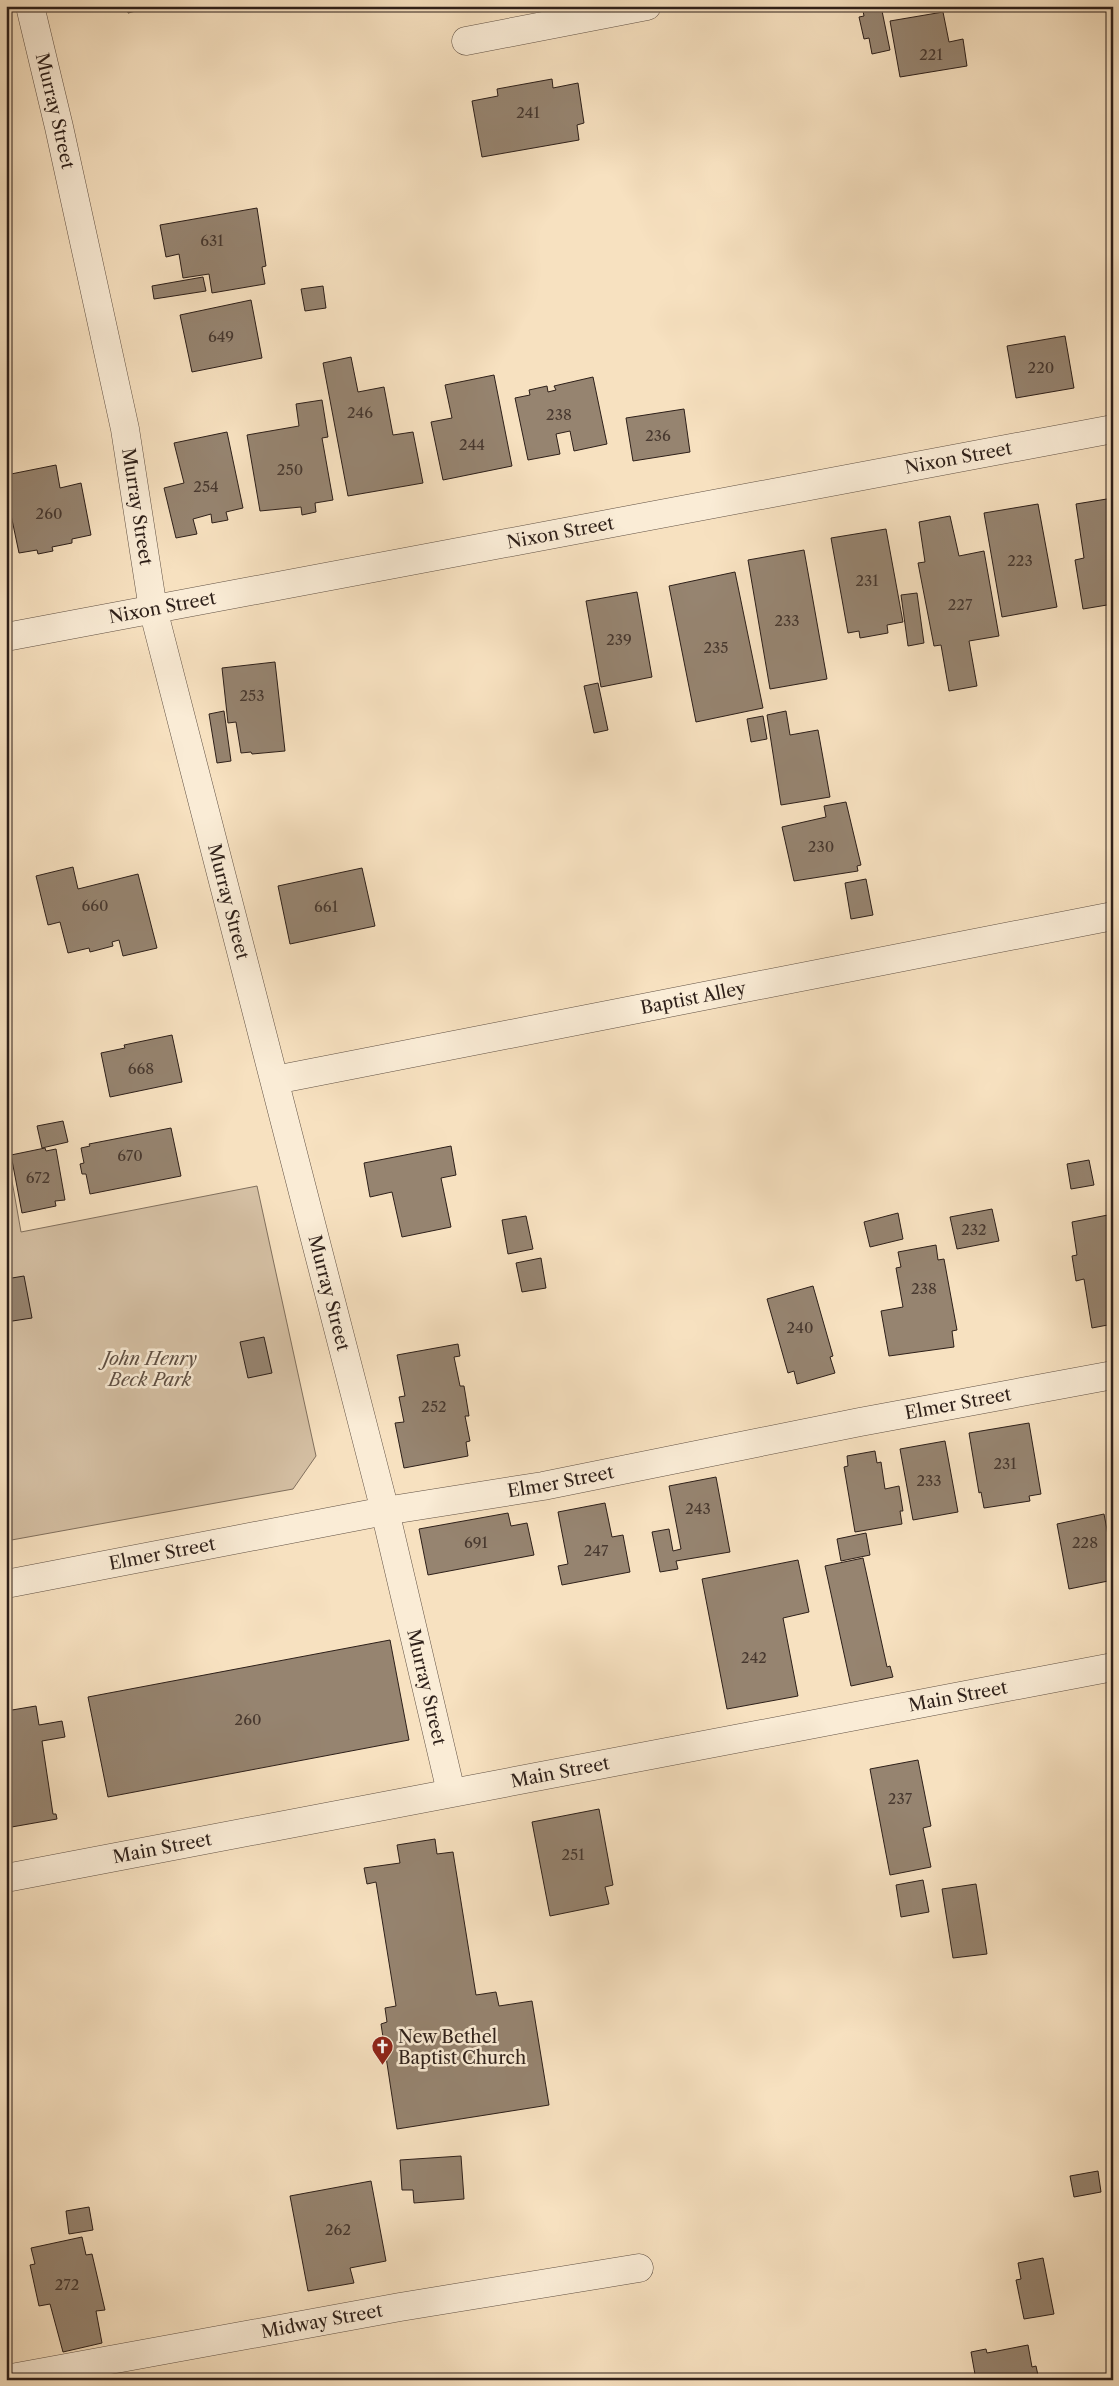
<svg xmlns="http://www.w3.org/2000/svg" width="1119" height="2386" font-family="'Libre Caslon Text',serif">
  <rect width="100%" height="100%" fill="#f7e1c0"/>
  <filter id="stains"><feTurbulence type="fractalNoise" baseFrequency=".004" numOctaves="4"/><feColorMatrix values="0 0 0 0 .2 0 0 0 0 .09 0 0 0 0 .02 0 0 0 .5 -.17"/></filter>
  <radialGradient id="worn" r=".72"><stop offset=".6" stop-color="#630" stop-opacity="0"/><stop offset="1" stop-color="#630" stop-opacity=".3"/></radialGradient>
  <path fill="#d5c0a4" stroke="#81705e" d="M6,1147L21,1232L257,1186L316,1456L293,1489L6,1541Z"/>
  <path fill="#968470" stroke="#2d1f19" d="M127,6H155L128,13Z
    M862,6H881L890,50L872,54L869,38L864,39L859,17L864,16Z
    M943,12L949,42L963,39L967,66L900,77L890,21Z
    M552,79L553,88L578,83L584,123L577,125L579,140L482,157L472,101L498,96L497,89Z
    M257,208L266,266L262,267L265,284L212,293L209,274L183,278L179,254L166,257L160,225Z
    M203,277L206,291L154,299L152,286Z
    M323,286L326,308L305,311L301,289Z
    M251,300L262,358L192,372L180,315Z
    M1065,336L1074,388L1016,398L1007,346Z
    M351,357L358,392L384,387L393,435L413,432L423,483L348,496L323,363Z
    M494,375L512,466L443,480L431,422L452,418L445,385Z
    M593,377L607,444L574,451L570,431L556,434L560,454L528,460L515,398L530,395L529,390L547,386L548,392L556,390L554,386Z
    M322,400L328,437L322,438L333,500L315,503L316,512L302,515L301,507L260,511L247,435L299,426L296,404Z
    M684,409L690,452L633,461L626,418Z
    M227,432L243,508L226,512L228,520L212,523L211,514L193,519L197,534L176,538L164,488L184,483L174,443Z
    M56,465L60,488L81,483L91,535L72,539V543L52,547L53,551L38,554L37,550L19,553L6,491V475Z
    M1113,498V604L1083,609L1075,560L1084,558L1076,504Z
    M1038,504L1057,607L1002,617L984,513Z
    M950,516L959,556L984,551L999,636L969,641L977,686L949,691L941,645L934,646L918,563L925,562L919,522Z
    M886,529L903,622L887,625L888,633L860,638L859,631L848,633L831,538Z
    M804,550L827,679L770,689L748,560Z
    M735,572L763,708L696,722L669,586Z
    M637,592L652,677L601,687L586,601Z
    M917,593L924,643L908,646L901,595Z
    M275,662L285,751L252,754L251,752L241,753L236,722L228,723L222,668Z
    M598,683L608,730L594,733L584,686Z
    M224,711L231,761L217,763L209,714Z
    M786,711L790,735L818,730L830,797L781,805L767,715Z
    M763,716L767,739L751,742L747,719Z
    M846,802L861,865L857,866L858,871L794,881L782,827L826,817L824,806Z
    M73,867L78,889L138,874L157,948L123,956L119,940L112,942L113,946L90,952L89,948L68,953L60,922L48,925L36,876Z
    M362,868L375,926L290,944L278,886Z
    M866,879L873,915L851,919L845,883Z
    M172,1035L182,1082L110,1097L101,1053L125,1048L124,1045Z
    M63,1121L68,1142L42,1148L37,1126Z
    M171,1128L181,1176L90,1194L86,1174H82L80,1164L84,1163L81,1148L90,1146L89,1144Z
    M451,1146L456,1175L441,1178L451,1227L402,1237L392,1192L370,1197L364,1163Z
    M45,1148L46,1151L56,1149L65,1200L55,1201L56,1206L22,1213L11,1155Z
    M1089,1160L1094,1185L1071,1189L1067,1164Z
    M992,1209L999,1241L957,1249L950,1217Z
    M898,1213L903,1239L870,1247L864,1222Z
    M1113,1214V1324L1092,1328L1084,1279L1076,1281L1072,1256L1077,1255L1072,1222Z
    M526,1216L533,1249L508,1254L502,1220Z
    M936,1245L938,1260L944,1259L957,1330L952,1331L954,1347L889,1356L881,1311L903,1307L896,1268L901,1267L898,1252Z
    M541,1258L546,1288L522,1292L516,1263Z
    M24,1276L32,1318L6,1322V1279Z
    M813,1286L833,1356L830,1357L835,1373L797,1384L794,1371L788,1373L767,1299Z
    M264,1337L272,1373L248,1378L240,1342Z
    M458,1344L460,1356L454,1357L460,1386H464L469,1416H465L470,1441L466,1442L468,1456L404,1468L395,1423L404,1422L399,1397L405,1396L397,1355Z
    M1029,1423L1041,1494L1029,1496L1030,1501L984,1508L981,1492L979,1493L969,1433Z
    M945,1441L958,1512L913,1520L900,1449Z
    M875,1451L877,1463L881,1462L885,1489L899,1486L903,1511H900L902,1524L855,1532L844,1467L848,1466L847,1456Z
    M716,1477L730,1552L676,1561L678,1569L660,1572L652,1532L669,1529L673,1551L681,1549L669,1486Z
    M605,1503L612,1537L623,1535L630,1572L562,1585L558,1566L568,1564L558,1512Z
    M508,1513L511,1526L527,1523L534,1555L428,1575L419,1529Z
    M1104,1514L1113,1561V1580L1069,1589L1057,1524Z
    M866,1533L870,1555L841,1561L837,1539Z
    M863,1558L887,1667L890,1666L893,1677L851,1686L825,1566Z
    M798,1560L809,1612L783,1618L798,1696L727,1709L702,1579Z
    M390,1640L409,1740L108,1797L88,1697Z
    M36,1706L39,1725L62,1721L65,1737L42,1741L53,1814H56L57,1819L6,1828V1711Z
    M918,1760L931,1826L923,1828L931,1867L890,1875L870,1769Z
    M599,1809L613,1885L605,1887L609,1904L550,1916L532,1822Z
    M435,1839L437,1854L453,1852L476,1995L496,1992L499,2006L532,2001L549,2105L397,2129L381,2024L387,2022L385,2008L396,2006L376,1882L367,1884L364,1868L400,1863L397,1845Z
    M923,1880L929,1912L901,1917L896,1885Z
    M976,1884L987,1954L953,1958L942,1889Z
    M461,2156L464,2199L414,2203L413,2190H402L400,2160Z
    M1098,2171L1101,2192L1074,2197L1070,2176Z
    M371,2181L386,2261L350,2268L354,2283L308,2291L290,2196Z
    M89,2207L93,2230L69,2234L66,2211Z
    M82,2237L86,2255L92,2254L105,2310L96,2311L102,2343L63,2352L50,2304L39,2306L30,2265L35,2264L31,2248Z
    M1043,2258L1054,2314L1024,2319L1016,2280L1021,2279L1018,2263Z
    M1028,2345L1032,2367L1036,2366L1039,2380H976L971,2352L986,2349L987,2353Z
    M1113,2373V2380H1081V2379Z"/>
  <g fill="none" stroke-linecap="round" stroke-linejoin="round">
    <defs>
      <g id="minor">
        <path id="s1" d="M30,6L59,127L125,429L153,609L385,1511L451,1792"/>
        <path d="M466,41L647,6"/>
        <path id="s2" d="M6,637L1113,429"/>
        <path id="s3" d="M275,1080L1113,916"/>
        <path id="s4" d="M6,1584L385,1511L543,1486L860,1422L1113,1375"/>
        <path id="s5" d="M6,1878L1113,1667"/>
        <path id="s6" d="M6,2379L400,2307L639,2268"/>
      </g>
    </defs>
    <use href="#minor" stroke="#605043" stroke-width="29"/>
    <use href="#minor" stroke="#faecd6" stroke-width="28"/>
  </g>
  <defs>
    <symbol id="church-pin" viewBox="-11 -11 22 30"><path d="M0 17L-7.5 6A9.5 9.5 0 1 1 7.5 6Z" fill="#8f2418" stroke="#faecd6"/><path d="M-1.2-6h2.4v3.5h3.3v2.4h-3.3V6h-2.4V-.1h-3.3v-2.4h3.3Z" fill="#fff"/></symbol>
  </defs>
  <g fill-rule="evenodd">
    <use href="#church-pin" x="370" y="2034" width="25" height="34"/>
  </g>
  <g text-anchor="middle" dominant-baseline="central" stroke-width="5" stroke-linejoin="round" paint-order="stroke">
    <g font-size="15" fill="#47382f">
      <text x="931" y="54">221</text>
      <text x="528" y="112">241</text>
      <text x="212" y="240">631</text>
      <text x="221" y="336">649</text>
      <text x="1041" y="367">220</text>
      <text x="360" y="412">246</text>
      <text x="559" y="414">238</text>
      <text x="658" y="435">236</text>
      <text x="472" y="444">244</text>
      <text x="290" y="469">250</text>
      <text x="206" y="486">254</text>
      <text x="49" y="513">260</text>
      <text x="1020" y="560">223</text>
      <text x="867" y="580">231</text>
      <text x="960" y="604">227</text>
      <text x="787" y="620">233</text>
      <text x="619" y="639">239</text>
      <text x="716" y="647">235</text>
      <text x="252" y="695">253</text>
      <text x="821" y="846">230</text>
      <text x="95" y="905">660</text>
      <text x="326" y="906">661</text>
      <text x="141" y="1068">668</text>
      <text x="130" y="1155">670</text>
      <text x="38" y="1177">672</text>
      <text x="974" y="1229">232</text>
      <text x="924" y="1288">238</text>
      <text x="800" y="1327">240</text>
      <text x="434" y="1406">252</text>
      <text x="1005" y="1463">231</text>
      <text x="929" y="1480">233</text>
      <text x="698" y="1508">243</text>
      <text x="476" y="1542">691</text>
      <text x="1085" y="1542">228</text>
      <text x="596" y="1550">247</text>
      <text x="754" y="1657">242</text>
      <text x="248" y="1719">260</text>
      <text x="900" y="1798">237</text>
      <text x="573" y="1854">251</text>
      <text x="338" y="2229">262</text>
      <text x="67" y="2284">272</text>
    </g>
    <g font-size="18" fill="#2d1f19" stroke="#faecd6">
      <text stroke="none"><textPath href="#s1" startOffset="108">Murray Street</textPath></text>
      <text stroke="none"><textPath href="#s2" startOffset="969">Nixon Street</textPath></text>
      <text stroke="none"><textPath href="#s1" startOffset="512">Murray Street</textPath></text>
      <text stroke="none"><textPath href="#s2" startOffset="564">Nixon Street</textPath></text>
      <text stroke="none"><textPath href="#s2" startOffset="159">Nixon Street</textPath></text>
      <text stroke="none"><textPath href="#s1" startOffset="918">Murray Street</textPath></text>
      <text stroke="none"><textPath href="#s3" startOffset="426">Baptist Alley</textPath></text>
      <text stroke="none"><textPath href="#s1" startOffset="1322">Murray Street</textPath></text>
      <text stroke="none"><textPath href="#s4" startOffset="969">Elmer Street</textPath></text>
      <text stroke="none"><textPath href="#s4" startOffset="564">Elmer Street</textPath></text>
      <text stroke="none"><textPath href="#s4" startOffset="159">Elmer Street</textPath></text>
      <text stroke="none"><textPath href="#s1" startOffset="1728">Murray Street</textPath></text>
      <text stroke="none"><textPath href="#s5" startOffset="969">Main Street</textPath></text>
      <text stroke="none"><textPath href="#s5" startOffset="564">Main Street</textPath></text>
      <text stroke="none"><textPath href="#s5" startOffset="159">Main Street</textPath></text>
      <text stroke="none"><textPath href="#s6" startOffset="321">Midway Street</textPath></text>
    </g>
    <g font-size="18" font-style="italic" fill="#5f4f43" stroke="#faecd6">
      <text x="150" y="1359">John Henry<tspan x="150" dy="21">Beck Park</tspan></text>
    </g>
    <g font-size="18" fill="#2d1f19" stroke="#faecd6" text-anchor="start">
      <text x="398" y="2037">New Bethel<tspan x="398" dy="21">Baptist Church</tspan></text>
    </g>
  </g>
  <rect width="1119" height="2386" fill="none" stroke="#f7e1c0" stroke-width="25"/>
  <rect x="8" y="8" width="1104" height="2371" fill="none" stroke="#2d1f19" stroke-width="2.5"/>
  <rect x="12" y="12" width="1094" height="2361" fill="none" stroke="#2d1f19"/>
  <rect width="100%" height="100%" filter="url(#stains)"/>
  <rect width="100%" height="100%" fill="url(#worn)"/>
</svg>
